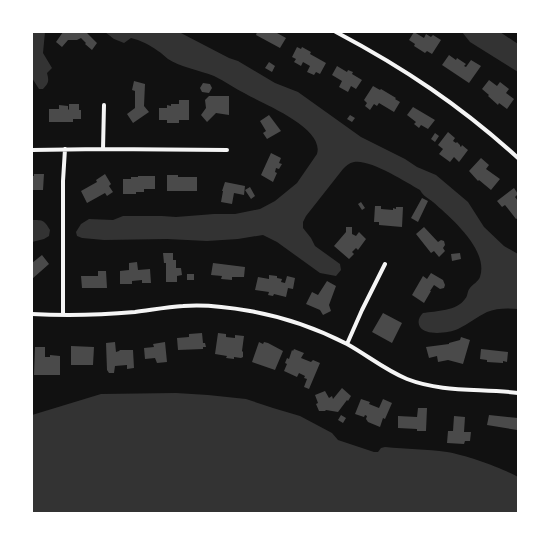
<svg xmlns="http://www.w3.org/2000/svg" width="550" height="545" font-family="Georgia,serif">
  <rect width="100%" height="100%" fill="#111"/>
  <path fill="#333" d="M32,32H45L43,53L52,68L47,73C49,81 49,83 43,89H39L32,78Z
    M105,32H179L229,58L238,61L275,83L298,92L361,137L405,159L417,167L436,175L468,202L484,227L504,246L518,254V309C508,308 496,308 487,312C477,317 468,324 458,329C449,333 426,336 420,327C417,322 419,317 423,313C436,311 457,311 465,299C468,296 467,291 470,288C473,284 478,282 480,277C489,250 451,218 433,202C428,198 423,196 420,190C406,182 370,159 354,162C349,163 346,166 343,169L306,216L303,222V228L311,238L315,246L340,264L341,270L336,276L320,273L277,242L263,235L238,239L207,241L167,239L104,240L82,238L77,236L76,232L81,224L89,219L113,220L123,216H162L176,217L214,214H235L260,209L275,201L297,183L317,154C325,128 263,104 246,94C235,89 225,81 214,76C201,71 178,66 168,59C164,56 162,53 158,51C150,45 140,40 131,38L124,43L114,39Z
    M462,32H500L518,44V72L470,42Z
    M32,220C43,220 44,220 50,230L49,236L44,239L32,242Z
    M176,393L208,395L246,399L273,408L300,416L332,433L338,440L374,452H378L381,448L385,447C406,449 427,449 447,452C466,455 502,468 518,477V513H32V415L101,394Z"/>
  <path fill="#4a4a4a" d="M63,32H88L87,33L97,43L92,50L85,44L86,43L81,38L77,40H68L62,47L56,42Z
    M257,32H277V33L286,38L280,48L256,35Z
    M414,32L424,38L426,34L431,37L433,35L441,40L432,54L427,51L425,53L414,46L415,44L409,40Z
    M297,47L301,49L302,47L311,52L310,54L326,63L320,74L316,72L314,75L307,72L310,66L303,62L301,66L294,62L296,59L292,57Z
    M449,55L456,60L457,58L466,64L464,66L466,67L471,60L481,66L469,83L442,65Z
    M269,62L275,66L272,72L265,68Z
    M337,66L347,72L348,70L353,72L352,74L362,80L356,89L351,86L348,92L339,87L342,81L332,75Z
    M489,80L497,86L500,82L509,89L506,93L514,99L507,109L499,103L498,105L488,96L489,95L482,89Z
    M134,81L145,84L144,106L149,112L133,123L127,114L135,108V91L132,90Z
    M203,83L210,84L212,88L209,93L202,92L200,88Z
    M373,86L380,90L381,89L396,98L395,99L400,102L394,112L379,103L377,106L374,104L370,110L365,106L367,103L364,100Z
    M209,96H229V115L216,113L207,122L201,115L206,108L205,100Z
    M179,100H189V120H179V123H167V120H159V108H167V105L171,106V104H179Z
    M69,104H79V110H81V119H73V122H49V109H59V105L68,106V109L69,110Z
    M413,107L435,120L428,129L421,125L419,128L414,124L416,122L407,115Z
    M269,115L281,131L267,139L263,133L266,131L260,121Z
    M350,115L355,118L352,122L347,119Z
    M448,132L455,138L453,141L456,143L457,142L460,145V146L461,147L462,145L468,150L459,162L454,157L450,162L439,154L443,149L438,145Z
    M435,133L439,136L435,142L431,139Z
    M271,153L281,158L279,163L282,164L279,169L276,168L275,172L277,173L273,182L261,175Z
    M481,158L489,165L486,169L500,179L491,190L479,180L478,181L469,171Z
    M34,174H44L43,190H32V176H34Z
    M105,174L111,184L109,186L113,192L107,196L105,193L87,203L81,191L97,182L96,180Z
    M167,175H178V177H197V191H167Z
    M138,176H155V189H144V192H136V194H123V179H131V177H138Z
    M225,182L245,186L244,195L234,193L232,204L221,202L223,191H222Z
    M250,187L255,196L251,199L245,190Z
    M514,188L518,194L515,197L518,201V218L516,219L505,205L502,207L497,201Z
    M422,198L428,201L418,222L411,218Z
    M361,202L365,208L362,210L358,204Z
    M375,206H381V209L393,210V208L396,209V207H403L402,227L379,225V222H374Z
    M346,227H352V234L356,236L359,232L366,239L358,250L356,248L352,252L354,254L349,259L334,246L346,232Z
    M424,227L438,242L441,240L444,241L445,245L443,248L445,251L439,257L434,251L431,253L416,234Z
    M163,253H173V260H176V268H181L182,275L177,276V282H166V263H164Z
    M460,253L461,259L452,261L451,254Z
    M42,255L49,264L32,279V263Z
    M137,262L138,270L150,269L151,283H142V280L132,281V284H120V271L129,270V263Z
    M213,263L245,267L244,277H232V280L221,279L222,276L211,275Z
    M98,271H106L107,288H82L81,276H98Z
    M431,273L443,280L445,285L444,288L440,289L434,285L430,291H431L424,303L412,295L423,276L427,279Z
    M187,274H194V280H187Z
    M269,275L277,276V278L282,279L281,282L285,283L287,276L295,278L293,289L288,288L286,297L274,294L273,296L268,295L269,292L255,290L258,277L269,279Z
    M327,281L336,286L329,305L331,311L323,315L320,310L306,304L312,292L318,295Z
    M383,313L402,323L392,343L372,332Z
    M202,333L203,343H205L206,347H203V349L178,350L177,338L189,337V334Z
    M218,333L226,334V337L235,338V335L244,336L242,351L243,352V357L241,358L234,357V359L226,358L227,356L215,354Z
    M461,337L470,340L463,364L448,360L438,362L437,356L429,358L426,347L449,344V343L460,340Z
    M115,342L116,352L119,351L120,350H133L134,368L127,369V365L115,366L114,373H109L107,370L106,343Z
    M165,342L167,362L157,363L155,358L145,359L144,348L154,347L153,344Z
    M259,342L263,344L264,342L268,343L283,351L275,370L252,362Z
    M71,346L94,347L93,365H71Z
    M35,347H45V357H50V355L60,356V375H34Z
    M294,349L304,353L301,358L311,362L313,360L320,363L309,389L304,387L307,379L304,378L305,376L299,373L297,377L284,371L287,364L285,363L287,358L289,359L292,350L293,351Z
    M481,349L508,352L507,362L503,361V363L487,362V360L480,359Z
    M342,388L351,396L348,401L347,400L338,412L326,410L325,411H319L316,404L318,403L315,395L325,391L329,398L332,396L333,399Z
    M361,399L370,402L369,404L379,408L383,399L392,403L385,419L383,418L380,427L368,422L366,419L367,416L365,415L364,417L355,414Z
    M418,408H427L426,431H417V429L398,428V416L417,417Z
    M341,415L346,418L343,423L338,420Z
    M489,415L518,418V428L517,430L487,425Z
    M454,416L465,417L464,432H471L470,441H465L464,444L447,443L448,431H453Z"/>
  <g fill="none" stroke-linecap="round" stroke-linejoin="round">
    <path stroke="#f5f5f5" stroke-width="4" d="M336,32C404,68 461,106 518,158
      M103,149L104,105
      M32,150L103,149L227,150
      M32,314C66,316 101,315 135,312C151,310 167,307 183,306C205,304 228,307 250,311C284,317 316,328 347,344C367,355 385,370 407,379C443,393 481,388 518,393
      M63,315V181L65,149
      M347,344L362,310L385,264"/>
  </g>
  <rect width="550" height="545" fill="none" stroke="#ffffff" stroke-width="66"/>
</svg>
